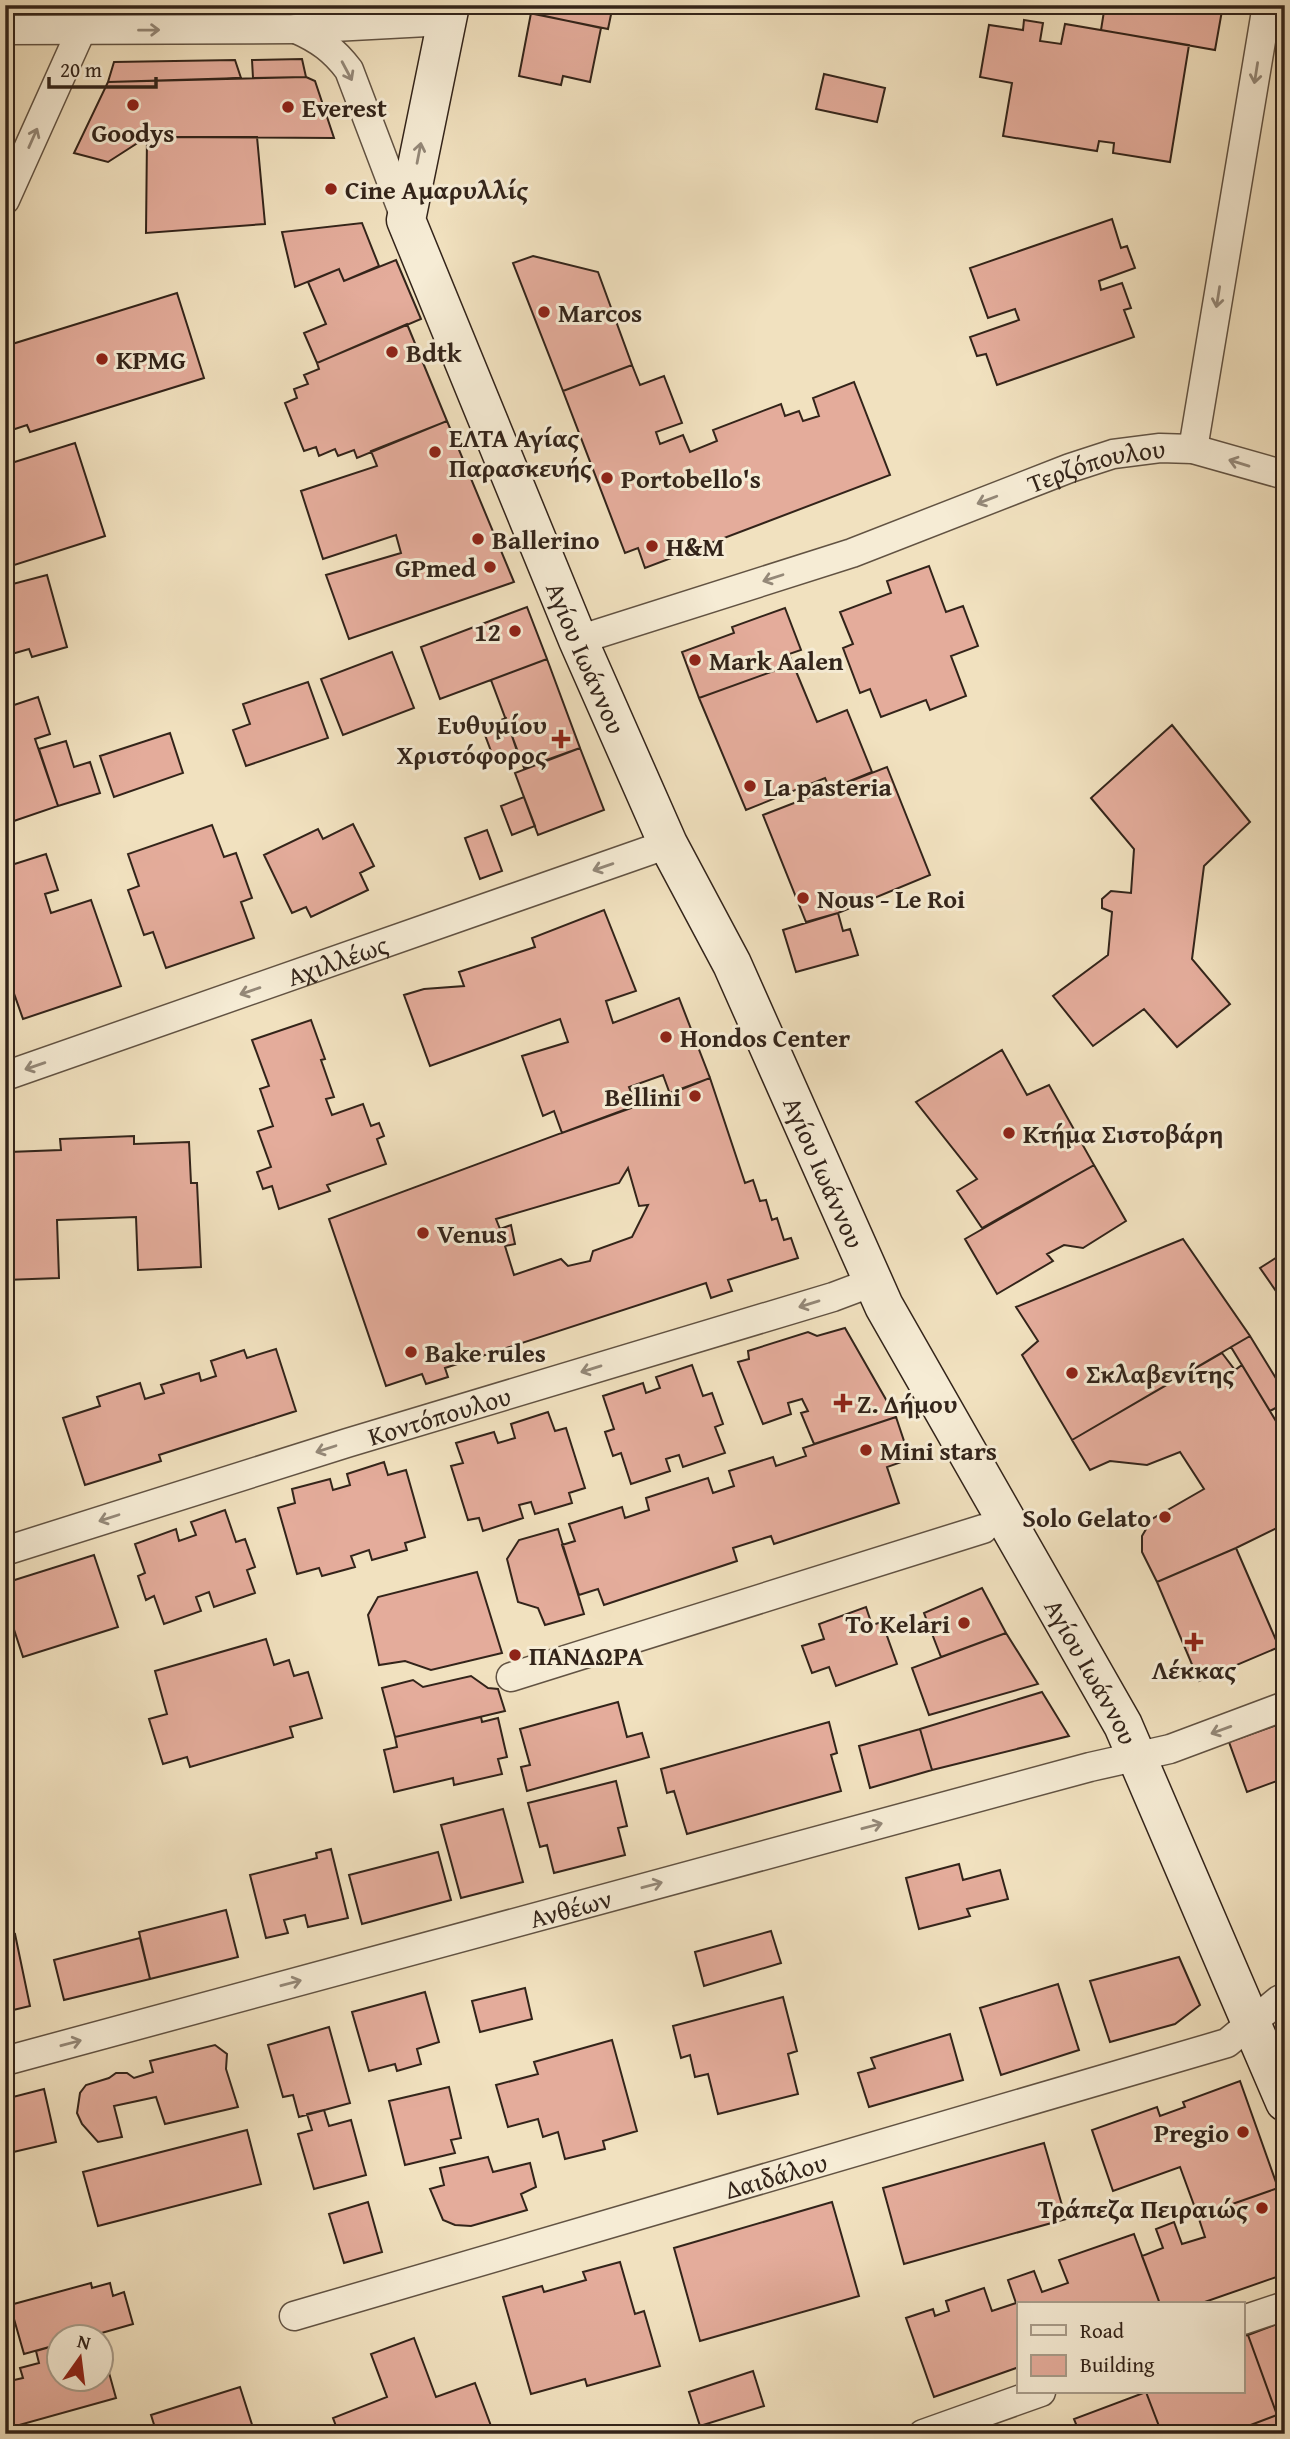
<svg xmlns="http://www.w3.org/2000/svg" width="1290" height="2439" font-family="'Gentium Book Plus',serif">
  <rect width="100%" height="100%" fill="#f1e1bf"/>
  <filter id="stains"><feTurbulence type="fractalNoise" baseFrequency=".00286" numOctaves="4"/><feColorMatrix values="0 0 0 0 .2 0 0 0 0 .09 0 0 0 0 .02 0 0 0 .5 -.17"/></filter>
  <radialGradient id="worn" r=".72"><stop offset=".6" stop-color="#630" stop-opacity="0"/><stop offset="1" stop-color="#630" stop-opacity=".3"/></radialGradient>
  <path fill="#e4ac9b" stroke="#33241a" stroke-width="2" fill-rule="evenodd" d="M515,5H613L608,29L514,10Z
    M1105,5H1223L1215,50L1101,30Z
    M531,13L601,28L590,82L563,76L561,85L519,76Z
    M1024,20L1043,23L1040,41L1061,44L1065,24L1189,45L1170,162L1113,153L1114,143L1099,141L1097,151L1003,136L1012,83L980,77L989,25L1023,30Z
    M302,59L306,77L253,78L252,60Z
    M235,60L241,78L108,82L114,62Z
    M824,74L885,88L877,122L816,109Z
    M306,77L315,81L334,138L147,137L108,162L74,153L108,82Z
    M5,91H10L11,119L5,135Z
    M147,137H257L265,224L146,233Z
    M1112,219L1121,248L1127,246L1135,268L1099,281L1101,290L1122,283L1131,308L1124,310L1134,337L997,385L986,354L977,356L970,337L1019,320L1015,309L988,318L970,268Z
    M362,223L379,266L344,281L339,269L295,287L282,232Z
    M533,256L598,272L632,365L563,391L513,263Z
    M396,260L421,319L317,363L304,333L326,324L308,282L339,269L344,281Z
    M177,293L204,378L30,432L27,425L9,431L7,425L5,426V356L12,353L9,345Z
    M407,324L447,421L357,458L354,450L338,456L335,449L319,456L316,447L304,451L285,403L297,398L294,389L308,384L304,375L319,369L317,363Z
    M632,365L640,385L664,376L682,423L656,432L660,444L683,435L690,452L717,441L713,430L781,404L785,416L799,411L803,421L819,416L813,398L854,382L890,475L645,568L638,548L625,553L563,391Z
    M447,421L514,582L349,639L326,575L401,553L396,535L323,559L301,491L377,466L371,451Z
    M75,443L105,536L5,568V465Z
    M929,566L946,612L963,606L978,646L951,656L966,696L930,710L926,700L881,717L870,689L860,693L843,648L853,644L840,612L891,593L887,581Z
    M47,575L67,647L32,657L29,649L5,656V586Z
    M527,607L547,659L440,699L421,647Z
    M785,608L801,650L789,654L793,664L699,698L682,652L734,633L732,627Z
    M392,652L414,708L343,735L321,679Z
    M547,659L580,748L524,768L491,680Z
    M793,664L817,722L847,710L872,772L830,789L825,778L746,810L699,698Z
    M308,682L328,738L246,766L233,730L250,724L243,704Z
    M38,697L50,734L35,739L58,806L5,824V708Z
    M506,718L517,751L494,759L482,727Z
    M1172,725L1250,822L1204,866L1192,959L1230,1004L1177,1047L1144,1009L1093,1046L1053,996L1108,955L1112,912L1102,908V899L1111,891L1131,893L1134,849L1091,798Z
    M170,733L183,773L114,797L100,756Z
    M66,741L74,767L90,762L100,793L58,806L39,749Z
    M580,748L604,810L538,835L515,773Z
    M887,767L930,875L838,913L806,922L763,815Z
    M524,797L535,826L512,835L501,806Z
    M353,824L374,866L360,873L368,890L311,917L306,907L292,913L264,855L318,829L323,839Z
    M212,825L224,857L236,853L252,898L241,902L254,938L166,968L153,932L144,935L128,890L139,886L128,854Z
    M487,830L502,871L480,879L465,838Z
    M46,854L58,890L45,894L51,913L91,900L121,986L23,1019L5,968V867Z
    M604,910L636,991L606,1001L613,1023L679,998L710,1078L670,1094L663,1075L629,1087L637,1106L562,1133L554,1111L543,1116L522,1056L568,1042L560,1019L430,1066L404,995L424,989L464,986L459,972L535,947L532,938Z
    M838,913L843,931L850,929L858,955L796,972L783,930Z
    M311,1020L325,1059L321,1060L334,1097L326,1099L332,1115L363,1104L371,1126L379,1123L384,1136L377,1139L386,1164L327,1185L330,1191L279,1209L272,1186L263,1189L257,1172L271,1167L258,1131L273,1126L260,1089L269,1086L252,1040Z
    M1002,1050L1027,1095L1049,1085L1094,1165L982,1228L957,1191L977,1179L916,1102Z
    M710,1078L745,1183L753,1180L760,1201L766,1200L772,1220L777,1218L784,1240L791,1238L798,1258L728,1280L732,1291L711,1298L706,1283L445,1368L448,1377L426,1384L422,1374L386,1386L329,1219ZM628,1168L639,1206L648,1205L632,1237L593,1251L590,1261L568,1266L561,1259L514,1275L505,1246L515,1244L511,1225L500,1229L496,1219L619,1183Z
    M134,1136V1144L189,1142L191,1183H197L201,1267L138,1270L136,1217L57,1220L59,1278L5,1280V1195H10L9,1152L61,1150L60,1139Z
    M1094,1165L1126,1221L1083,1248L1064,1245L1047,1254L1053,1261L997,1294L965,1239Z
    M1183,1239L1250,1336L1072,1440L1022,1355L1038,1341L1016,1307Z
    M1285,1252V1304L1260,1268Z
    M845,1328L896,1417L814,1444L801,1413L808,1411L802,1399L788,1403L791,1414L763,1424L738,1362L749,1359L748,1351L808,1332L817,1336Z
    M1250,1336L1285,1393V1403L1270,1411L1231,1347Z
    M276,1349L296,1411L159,1455L161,1461L85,1485L63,1418L100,1406L97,1397L140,1383L145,1399L164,1393L161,1385L199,1373L201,1381L216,1376L211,1361L244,1350L247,1358Z
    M1222,1353L1235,1370L1242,1365L1285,1436V1524L1236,1548L1157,1582L1142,1552V1536L1152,1519L1204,1489L1180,1452L1147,1465L1110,1461L1090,1470L1072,1440Z
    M692,1365L703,1396L712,1393L723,1424L715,1427L725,1453L683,1467L679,1455L666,1459L670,1471L631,1484L621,1453L613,1456L605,1432L614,1429L603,1396L643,1383L646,1393L660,1388L656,1377Z
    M548,1412L555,1431L566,1428L585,1488L569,1493L572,1503L535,1514L531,1502L519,1505L523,1518L483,1531L479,1518L468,1520L451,1466L463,1463L456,1443L494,1432L498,1443L515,1438L511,1424Z
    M896,1417L910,1459L887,1467L899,1503L774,1544L771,1536L733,1548L737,1561L604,1605L598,1589L579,1595L562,1545L575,1541L569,1524L622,1507L625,1518L649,1510L646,1498L708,1478L713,1493L734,1486L729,1471L773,1457L776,1466L806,1456L803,1448Z
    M384,1462L388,1475L406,1470L425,1537L405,1543L407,1550L372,1560L369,1550L351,1556L355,1567L322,1576L319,1568L297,1574L278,1508L295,1503L292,1489L330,1479L333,1490L350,1485L347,1474Z
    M225,1510L236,1542L245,1539L255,1567L247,1570L255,1593L214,1607L209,1592L196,1597L201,1611L164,1624L154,1596L146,1600L138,1576L145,1573L135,1544L176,1529L179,1541L196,1535L191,1522Z
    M558,1529L584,1614L545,1625L538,1608L518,1602L507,1559L519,1540Z
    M1236,1548L1279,1647L1199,1681L1157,1582Z
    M94,1555L118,1627L23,1657L5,1602V1583Z
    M477,1572L502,1653L431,1670L405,1661L379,1665L368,1615L378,1597Z
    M982,1588L1006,1633L941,1657L924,1613Z
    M866,1607L872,1625L882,1622L897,1664L836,1686L829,1667L812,1673L802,1646L824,1639L819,1624Z
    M1006,1633L1038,1684L929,1715L912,1668Z
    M266,1639L274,1665L289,1660L294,1676L308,1672L322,1718L290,1727L293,1737L190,1767L187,1757L163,1764L149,1719L167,1714L155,1671Z
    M471,1676L488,1688L498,1689L505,1711L395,1737L382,1688L413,1680L423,1687Z
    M1042,1692L1069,1736L932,1770L920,1729Z
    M618,1702L627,1737L642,1733L649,1757L527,1791L521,1767L530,1765L520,1729Z
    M481,1717L482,1722L498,1718L507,1757L498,1759L502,1774L454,1785L453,1778L394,1792L384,1750L397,1747L395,1737Z
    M829,1722L837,1753L831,1755L841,1791L687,1834L674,1791L667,1793L661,1769Z
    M1285,1722V1778L1247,1792L1229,1742Z
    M920,1729L932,1770L870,1788L859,1746Z
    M616,1781L627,1826L618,1828L625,1855L554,1873L547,1845L540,1847L528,1803Z
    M503,1809L523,1882L461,1898L441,1825Z
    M331,1849L348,1918L308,1927L305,1915L284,1920L288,1933L266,1938L250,1875L317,1858L316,1853Z
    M438,1852L451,1900L362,1924L349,1875Z
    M959,1864L963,1880L1000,1870L1008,1899L967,1909L970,1916L919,1929L906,1878Z
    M226,1910L238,1957L150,1979L139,1932Z
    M771,1931L781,1963L704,1986L695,1952Z
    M15,1934L30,2006L5,2012V1936Z
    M140,1938L150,1979L64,2000L54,1960Z
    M1179,1957L1200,2005L1175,2024L1110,2042L1090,1981Z
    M1058,1984L1079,2050L1001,2075L980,2008Z
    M525,1988L532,2019L480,2032L472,2001Z
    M425,1992L439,2042L417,2049L421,2064L397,2071L395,2064L369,2071L352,2012Z
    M783,1997L797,2051L788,2054L798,2094L718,2114L708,2074L695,2077L690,2055L681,2058L673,2026Z
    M329,2027L350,2103L299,2117L293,2095L283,2097L268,2045Z
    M950,2034L963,2080L869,2107L858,2073L875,2068L871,2058Z
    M612,2040L637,2131L603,2141L605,2149L565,2159L558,2132L543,2137L538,2119L508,2127L496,2085L538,2074L534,2062Z
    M215,2045L227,2054L226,2069L238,2107L165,2124L156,2097L114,2106L122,2137L98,2142L82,2124L77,2113L80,2093L86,2085L109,2078L116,2073H127L134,2078L153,2072L150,2061Z
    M1240,2081L1278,2188L1198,2216L1180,2167L1113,2191L1092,2130L1157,2107L1160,2116L1185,2107L1183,2102Z
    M449,2087L461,2138L451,2140L455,2153L405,2165L389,2101Z
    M44,2089L56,2142L5,2154V2099Z
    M324,2110L329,2126L351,2120L366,2175L314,2189L298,2134L312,2130L307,2114Z
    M247,2130L261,2184L98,2226L83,2172Z
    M1044,2143L1066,2219L904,2264L883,2188Z
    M488,2157L493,2172L530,2163L536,2187L521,2194L527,2210L471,2226L455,2225L443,2220L430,2189L444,2185L440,2168Z
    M1278,2188L1285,2208V2274L1199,2304H1160L1142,2256L1163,2248L1156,2229L1174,2222L1182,2244L1205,2237L1198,2216Z
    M368,2202L382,2252L344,2263L329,2214Z
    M832,2202L859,2296L700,2341L674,2248Z
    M1134,2234L1160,2304H1019V2367L934,2397L906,2318L933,2309L935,2316L949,2311L946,2301L984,2288L992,2311L1016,2303L1008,2280L1034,2271L1042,2292L1068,2283L1059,2260Z
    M620,2262L635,2314L644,2311L660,2366L587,2386L585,2379L531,2394L503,2297L542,2286L544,2292L586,2280L583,2272Z
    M91,2283L92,2288L110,2283L113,2296L124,2292L133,2324L84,2338H60V2344L24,2354L10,2305Z
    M1285,2321V2412L1277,2415L1248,2335Z
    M1248,2335L1277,2415L1227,2434H1162L1146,2392H1243V2336Z
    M414,2338L436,2397L475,2383L494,2434H339L333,2418L387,2397L371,2354Z
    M60,2344V2380H102L103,2351L116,2398L5,2429V2382L23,2378L20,2368L39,2363L36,2351Z
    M753,2371L764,2406L700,2426L689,2392Z
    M240,2387L255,2434H157L151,2415Z
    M1146,2392L1162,2434H1080L1074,2419Z
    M1285,2412V2434H1227L1277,2415Z"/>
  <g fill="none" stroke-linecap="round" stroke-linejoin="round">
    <defs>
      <g id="street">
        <path d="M296,29C319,39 334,50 349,70L406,220"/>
        <path d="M5,30L296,29L446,21"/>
        <path d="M5,200L81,31"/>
        <path d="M1193,449L1267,5"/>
        <path id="s1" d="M578,640L852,553L1070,468L1113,454L1160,448L1193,449L1285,475"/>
        <path id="s2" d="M5,1076L668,844"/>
        <path id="s3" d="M5,1551L347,1443L833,1297L873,1282"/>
        <path d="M511,1677L983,1529"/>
        <path id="s4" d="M5,2061L1090,1767L1170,1749L1285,1706"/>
        <path id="s5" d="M294,2316L1227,2043L1279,2000L1285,1997"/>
        <path d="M1243,2320L1285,2306"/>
        <path d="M923,2434L1041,2392"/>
      </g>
      <g id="secondary">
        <path id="s6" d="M450,5L406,220L578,640L668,844L732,964L884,1306L1123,1725L1285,2102"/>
      </g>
    </defs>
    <use href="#street" stroke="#625343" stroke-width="31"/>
    <use href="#secondary" stroke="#33241a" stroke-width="41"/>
    <use href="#street" stroke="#f6ecd5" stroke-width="28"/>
    <use href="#secondary" stroke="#f6ecd5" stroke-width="38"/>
  </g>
  <defs><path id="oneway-shaft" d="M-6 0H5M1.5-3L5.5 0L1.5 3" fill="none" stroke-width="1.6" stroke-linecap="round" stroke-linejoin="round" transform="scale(1.75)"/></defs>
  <g stroke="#948878">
    <use href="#oneway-shaft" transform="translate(149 30) rotate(-1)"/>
    <use href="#oneway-shaft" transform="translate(347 71) rotate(62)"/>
    <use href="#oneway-shaft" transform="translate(1256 73) rotate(99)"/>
    <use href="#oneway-shaft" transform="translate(33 138) rotate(-66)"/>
    <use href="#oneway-shaft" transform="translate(419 153) rotate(-79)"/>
    <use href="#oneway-shaft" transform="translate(1218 297) rotate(99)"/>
    <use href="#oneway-shaft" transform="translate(1239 463) rotate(-163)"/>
    <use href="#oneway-shaft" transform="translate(987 500) rotate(159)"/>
    <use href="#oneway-shaft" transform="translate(773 578) rotate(162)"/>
    <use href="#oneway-shaft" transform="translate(603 867) rotate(161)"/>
    <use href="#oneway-shaft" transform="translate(250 991) rotate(161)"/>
    <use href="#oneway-shaft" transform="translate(35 1066) rotate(161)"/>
    <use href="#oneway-shaft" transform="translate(809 1304) rotate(163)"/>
    <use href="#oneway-shaft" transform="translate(591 1369) rotate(163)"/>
    <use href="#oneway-shaft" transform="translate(326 1449) rotate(162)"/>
    <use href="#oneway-shaft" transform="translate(109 1518) rotate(162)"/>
    <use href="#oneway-shaft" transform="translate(1221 1730) rotate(160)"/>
    <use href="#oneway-shaft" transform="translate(872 1826) rotate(-15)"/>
    <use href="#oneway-shaft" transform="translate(652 1885) rotate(-15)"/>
    <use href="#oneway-shaft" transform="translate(291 1983) rotate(-15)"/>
    <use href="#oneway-shaft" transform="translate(71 2043) rotate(-15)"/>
  </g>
  <g fill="#8f2418" stroke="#f6ecd5" stroke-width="2.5">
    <circle cx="133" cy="105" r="7"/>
    <circle cx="288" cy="107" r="7"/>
    <circle cx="331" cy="189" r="7"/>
    <circle cx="544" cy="312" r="7"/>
    <circle cx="392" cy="352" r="7"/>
    <circle cx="102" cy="359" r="7"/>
    <circle cx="435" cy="452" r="7"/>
    <circle cx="607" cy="478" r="7"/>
    <circle cx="478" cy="539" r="7"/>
    <circle cx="652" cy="546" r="7"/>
    <circle cx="490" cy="567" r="7"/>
    <circle cx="515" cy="631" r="7"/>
    <circle cx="695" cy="660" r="7"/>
    <path d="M557.5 728.5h7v7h7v7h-7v7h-7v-7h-7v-7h7z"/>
    <circle cx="750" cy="786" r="7"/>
    <circle cx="803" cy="898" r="7"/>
    <circle cx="666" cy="1037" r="7"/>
    <circle cx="695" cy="1096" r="7"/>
    <circle cx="1009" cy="1133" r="7"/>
    <circle cx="423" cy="1233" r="7"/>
    <circle cx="411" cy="1352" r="7"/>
    <circle cx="1072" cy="1373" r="7"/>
    <path d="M839.5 1392.5h7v7h7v7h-7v7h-7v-7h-7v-7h7z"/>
    <circle cx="866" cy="1450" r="7"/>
    <circle cx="1165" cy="1517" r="7"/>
    <circle cx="964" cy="1623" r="7"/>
    <path d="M1190.5 1631.5h7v7h7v7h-7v7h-7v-7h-7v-7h7z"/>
    <circle cx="515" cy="1655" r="7"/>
    <circle cx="1243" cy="2132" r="7"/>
    <circle cx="1262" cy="2208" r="7"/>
  </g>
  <g text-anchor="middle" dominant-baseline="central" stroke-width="6" stroke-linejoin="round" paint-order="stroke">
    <g font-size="26" font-weight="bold" fill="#33241a" stroke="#f6ecd5" text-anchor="start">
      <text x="302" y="107">Everest</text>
      <text x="133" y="132" text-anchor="middle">Goodys</text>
      <text x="345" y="189">Cine Αμαρυλλίς</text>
      <text x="558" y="312">Marcos</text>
      <text x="406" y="352">Bdtk</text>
      <text x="116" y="359">KPMG</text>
      <text x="449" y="437">ΕΛΤΑ Αγίας<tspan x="449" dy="30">Παρασκευής</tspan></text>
      <text x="621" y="478">Portobello's</text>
      <text x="492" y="539">Ballerino</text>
      <text x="666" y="546">H&amp;M</text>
      <text x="476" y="567" text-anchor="end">GPmed</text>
      <text x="501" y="631" text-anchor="end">12</text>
      <text x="709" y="660">Mark Aalen</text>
      <text x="547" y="724" text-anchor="end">Ευθυμίου<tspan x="547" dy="30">Χριστόφορος</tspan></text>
      <text x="764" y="786">La pasteria</text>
      <text x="817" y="898">Nous - Le Roi</text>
      <text x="680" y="1037">Hondos Center</text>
      <text x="681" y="1096" text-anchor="end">Bellini</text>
      <text x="1023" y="1133">Κτήμα Σιστοβάρη</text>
      <text x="437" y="1233">Venus</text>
      <text x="425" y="1352">Bake rules</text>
      <text x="1086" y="1373">Σκλαβενίτης</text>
      <text x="857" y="1403">Ζ. Δήμου</text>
      <text x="880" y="1450">Mini stars</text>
      <text x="1151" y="1517" text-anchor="end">Solo Gelato</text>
      <text x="950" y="1623" text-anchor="end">To Kelari</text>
      <text x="529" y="1655">ΠΑΝΔΩΡΑ</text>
      <text x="1194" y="1669" text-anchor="middle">Λέκκας</text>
      <text x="1229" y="2132" text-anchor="end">Pregio</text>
      <text x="1248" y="2208" text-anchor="end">Τράπεζα Πειραιώς</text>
    </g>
    <g font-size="26" fill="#33241a" stroke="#f6ecd5">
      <text stroke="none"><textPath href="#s1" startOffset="548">Τερζόπουλου</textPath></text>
      <text stroke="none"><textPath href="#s6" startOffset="693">Αγίου Ιωάννου</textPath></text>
      <text stroke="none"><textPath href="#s2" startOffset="352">Αχιλλέως</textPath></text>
      <text stroke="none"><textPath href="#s6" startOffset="1260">Αγίου Ιωάννου</textPath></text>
      <text stroke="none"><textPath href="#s3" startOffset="455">Κοντόπουλου</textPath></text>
      <text stroke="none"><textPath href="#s6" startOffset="1827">Αγίου Ιωάννου</textPath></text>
      <text stroke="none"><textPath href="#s4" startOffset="586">Ανθέων</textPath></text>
      <text stroke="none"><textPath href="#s5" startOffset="502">Δαιδάλου</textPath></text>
    </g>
  </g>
  <rect width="1290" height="2439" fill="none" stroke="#f1e1bf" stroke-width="28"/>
  <rect x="7" y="7" width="1276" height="2425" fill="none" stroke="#33241a" stroke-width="3.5"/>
  <rect x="14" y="14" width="1262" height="2411" fill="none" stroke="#33241a" stroke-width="2"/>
  <rect x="1017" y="2302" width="228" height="91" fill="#f6ecd5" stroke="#a89c8a" stroke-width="2"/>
  <rect x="1031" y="2325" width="35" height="10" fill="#f6ecd5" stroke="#a89c8a" stroke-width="2"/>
  <text x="1080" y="2338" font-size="21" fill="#33241a">Road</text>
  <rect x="1031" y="2355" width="35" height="21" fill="#e4ac9b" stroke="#a89c8a" stroke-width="2"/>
  <text x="1080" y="2372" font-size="21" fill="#33241a">Building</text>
  <g transform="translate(80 2358) rotate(14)"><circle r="33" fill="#f6ecd5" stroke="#a89c8a" stroke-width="2"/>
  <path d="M0-5L12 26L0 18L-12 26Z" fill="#8f2418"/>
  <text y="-10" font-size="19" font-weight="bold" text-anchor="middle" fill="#33241a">N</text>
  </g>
  <path d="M49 77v10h107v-10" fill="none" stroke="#33241a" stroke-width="3.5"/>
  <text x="60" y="77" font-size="21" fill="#33241a" stroke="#f6ecd5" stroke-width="5" paint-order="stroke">20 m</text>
  <rect width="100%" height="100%" filter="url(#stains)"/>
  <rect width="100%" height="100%" fill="url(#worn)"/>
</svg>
